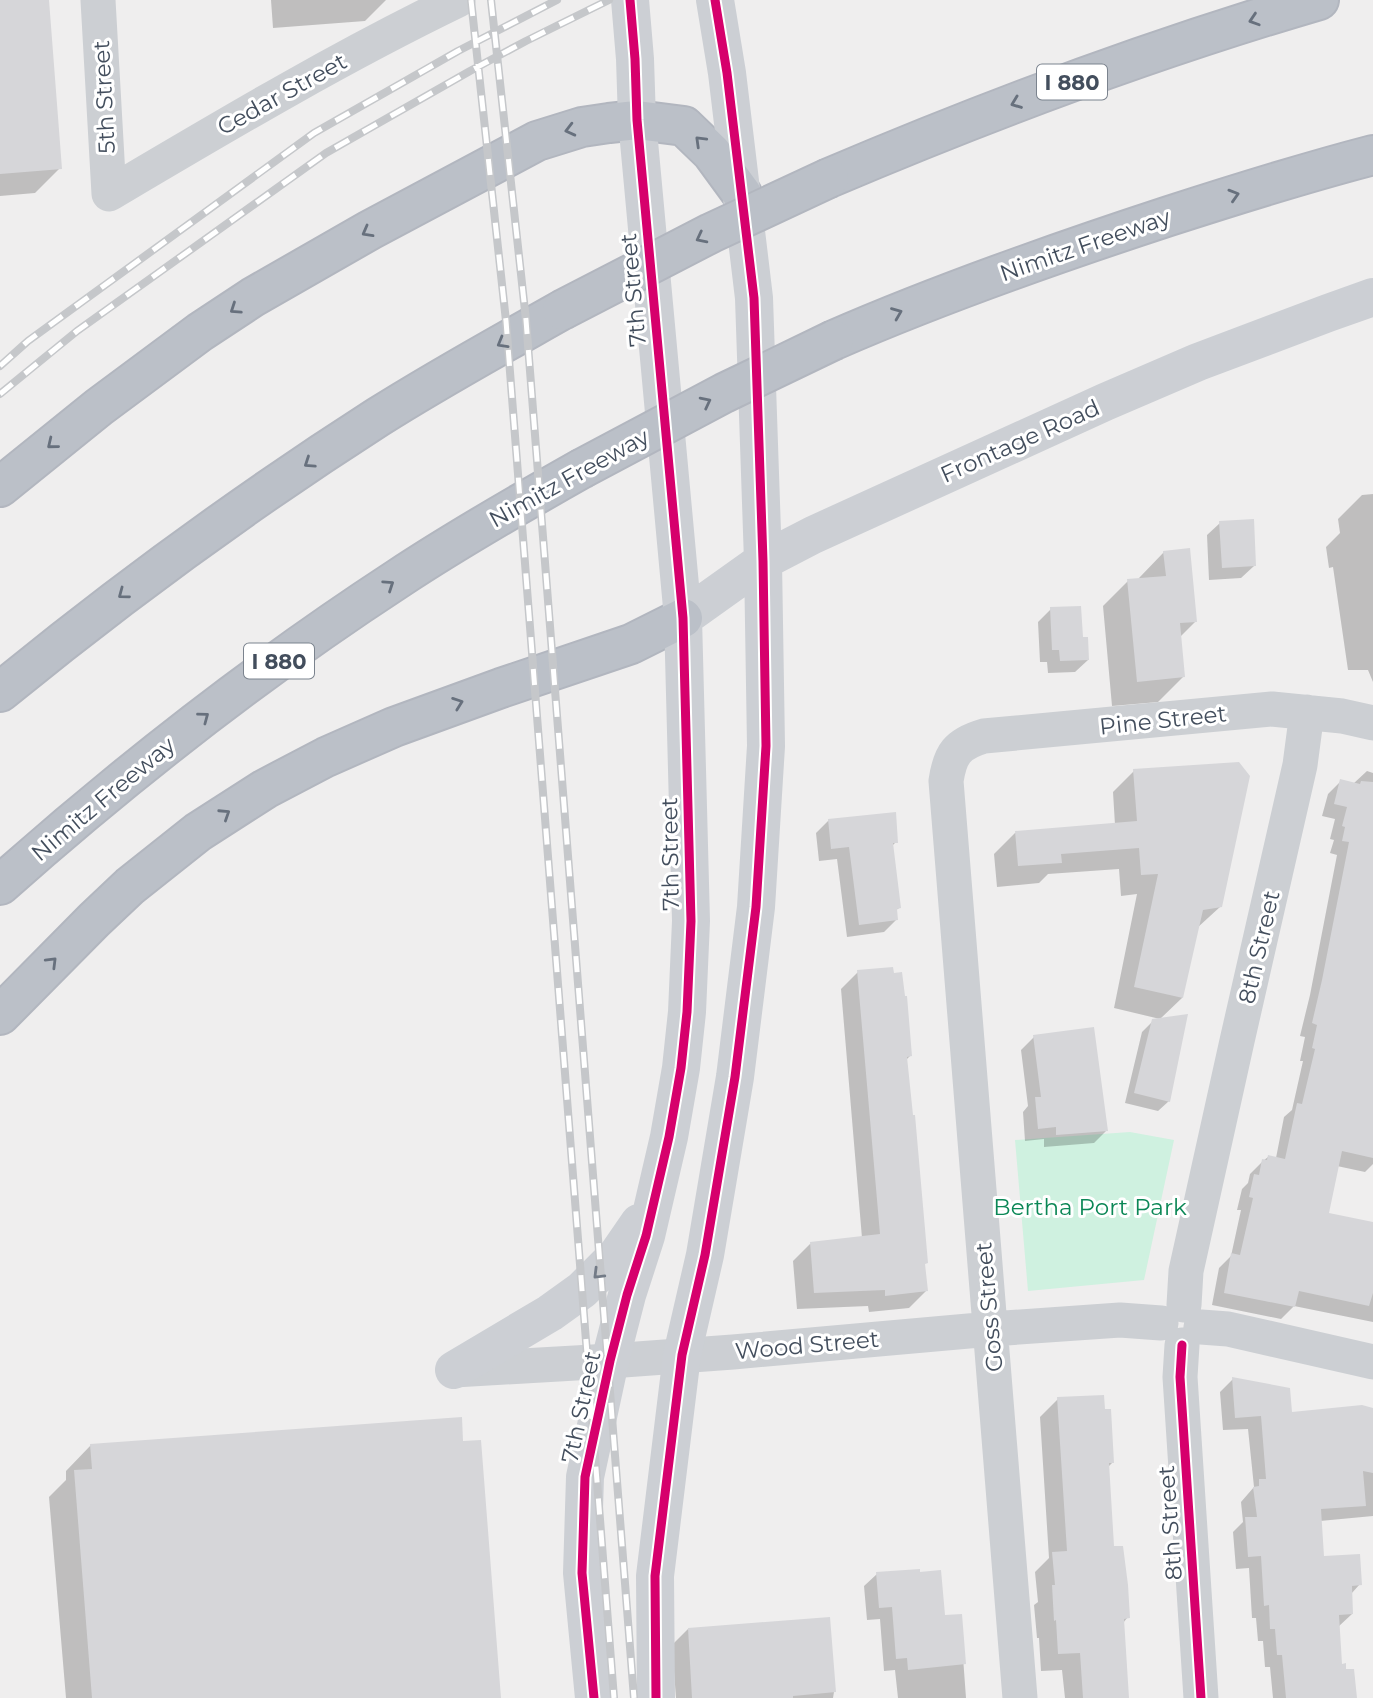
<svg xmlns="http://www.w3.org/2000/svg" width="1373" height="1698" font-family="Montserrat,sans-serif">
  <rect width="100%" height="100%" fill="#efeeee"/>
  <path fill="#cff1e0" d="M1130,1132L1174,1140L1144,1280L1028,1291L1015,1140Z"/>
  <path fill="#0003" d="M0,0H47L60,168L35,193L0,196Z
    M271,0H386L365,21L273,28Z
    M1373,494V682L1368,670H1348L1333,567L1329,568L1326,547L1340,533L1338,519L1362,495Z
    M1220,523L1254,566L1241,578L1209,580L1207,535Z
    M1164,552L1196,621L1180,637L1184,676L1158,702L1112,706L1103,606L1128,581L1139,580V578Z
    M1051,609L1082,639L1088,660L1075,672L1048,673L1047,662H1040L1038,622Z
    M1134,771L1220,907L1197,928L1182,998L1160,1019L1114,1008L1137,894L1121,896L1119,869L1048,874L1039,883L997,887L994,854L1015,833L1115,825L1113,792Z
    M1367,771L1373,773V1164L1365,1172L1337,1166L1327,1214L1373,1224V1322L1294,1306L1281,1319L1212,1305L1219,1268L1231,1256L1241,1210H1237L1242,1189L1248,1183L1250,1174L1263,1161L1268,1157L1276,1158L1284,1117L1292,1110L1303,1061H1300L1305,1037L1300,1036L1310,995L1337,855L1330,853L1334,840L1330,839L1335,819L1322,816L1328,794L1341,781L1353,784Z
    M829,820L896,842L892,846L899,908L895,911L896,920L884,932L847,937L837,859L819,861L816,833Z
    M858,972L910,1056L906,1060L926,1291L909,1308L869,1312L868,1306L797,1309L793,1261L810,1244L862,1238L841,989Z
    M1153,1021L1169,1101L1158,1111L1125,1103L1142,1032Z
    M1034,1037L1106,1131L1094,1143L1044,1147V1139L1025,1141L1023,1112L1028,1106L1021,1050Z
    M1233,1379L1290,1413L1373,1410V1516L1320,1521L1322,1558L1360,1584L1351,1594L1352,1614L1338,1627L1341,1666L1355,1698H1273L1270,1667H1265L1263,1641H1258L1256,1618H1252L1249,1568L1236,1569L1233,1532L1243,1522L1241,1502L1254,1487L1248,1429L1223,1430L1220,1392Z
    M1058,1399L1113,1462L1107,1468L1112,1548L1128,1617L1123,1623L1128,1698H1065L1062,1670L1041,1671L1039,1638H1037L1034,1605L1038,1602L1035,1572L1049,1558L1040,1417Z
    M91,1445L499,1698H66L49,1497L66,1480V1471Z
    M877,1574L943,1617L960,1616L966,1698H898L895,1670L884,1671L880,1619L867,1620L864,1586Z
    M688,1629L834,1692L833,1698H676L672,1645Z"/>
  <path fill="#d6d6d9" d="M0,0H49L62,169L0,174Z
    M1254,519L1256,566L1222,568L1219,521Z
    M1190,548L1197,622L1180,623L1185,677L1137,682L1127,579L1166,576L1163,551Z
    M1081,606L1083,637H1088L1089,660L1060,661L1059,650H1052L1050,607Z
    M1239,762L1250,776L1222,907L1203,910L1183,998L1134,987L1158,874L1141,875L1139,848L1061,854L1062,863L1018,866L1015,831L1137,821L1133,769Z
    M1340,779L1360,784L1361,781L1373,782V1158L1342,1151L1329,1213L1373,1222V1293L1369,1306L1299,1291L1295,1307L1224,1293L1231,1253L1240,1255L1253,1198L1249,1197L1254,1174L1259,1175L1262,1159L1267,1160L1268,1155L1285,1159L1297,1103L1302,1104L1315,1049L1312,1048L1317,1025L1312,1023L1322,980L1349,842L1342,841L1345,827L1342,826L1347,807L1334,804Z
    M896,812L898,843H893L901,908L897,909L898,920L859,925L849,847L831,849L828,819Z
    M893,967L894,973L902,972L905,996H907L912,1056L907,1057L913,1115H915L928,1263L925,1264L928,1291L885,1296V1290L814,1293L810,1242L880,1234L857,970Z
    M1188,1014L1170,1102L1134,1093L1152,1019Z
    M1094,1027L1108,1131L1056,1135V1127L1038,1129L1035,1097H1041L1033,1035Z
    M1232,1377L1290,1388L1292,1412L1362,1405L1373,1408V1473L1363,1471L1366,1506L1321,1509L1324,1556L1360,1554L1362,1585L1352,1586L1353,1614L1339,1615L1342,1664L1346,1663V1669H1354L1357,1698H1286L1282,1655H1277L1275,1629H1270L1269,1605L1264,1606L1261,1556L1248,1557L1245,1517H1257L1253,1487L1259,1486V1479H1266L1261,1416L1235,1418Z
    M1104,1395L1105,1409H1111L1114,1463H1109L1114,1546H1123L1128,1585L1130,1618L1124,1619L1129,1698H1083L1080,1653L1058,1654L1056,1620L1054,1621L1052,1585H1055L1052,1552L1067,1551L1057,1397Z
    M462,1417L463,1441L481,1440L501,1698H92L74,1470L92,1469L90,1444Z
    M920,1569V1572L941,1570L945,1615L962,1614L966,1664L908,1670L907,1658L896,1659L892,1607L879,1608L876,1572Z
    M830,1617L836,1692L793,1696V1698H692L688,1628Z"/>
  <g fill="none" stroke-linecap="round" stroke-linejoin="round">
    <defs>
      <path id="motorway" d="M829,178C989,110 1152,49 1319,0
        M834,340C944,292 1056,253 1169,216C1237,194 1304,173 1373,155
        M0,487L99,407L200,332L253,297L370,230L537,141L582,127L609,123L637,120L684,126L712,153L742,194
        M0,692C121,593 247,501 378,417C438,379 500,345 562,310
        M0,885C125,774 258,670 399,578C458,539 519,504 581,469
        M0,1015L94,920L130,886L198,832L265,789L326,757L394,727L501,688L631,644L683,618"/>
    </defs>
    <use href="#motorway" stroke="#b2b6bf" stroke-width="42"/>
    <path stroke="#cccfd3" stroke-width="35" d="M98,0L109,194C224,126 338,58 458,0
      M1184,1305L1186,1271L1237,1041L1300,765L1307,712
      M1201,1327L1228,1329L1373,1362
      M1182,1345L1180,1377L1201,1698
      M454,1370L610,1361L733,1352L991,1329L1120,1320L1161,1323
      M1020,1698C997,1392 969,1087 946,781C950,754 957,744 984,736L1272,709L1342,716L1373,723"/>
    <path stroke="#cccfd4" stroke-width="38" d="M683,618L763,561L813,535L1105,402L1198,362L1328,313L1373,297
      M454,1370L550,1313L582,1290L617,1255L639,1223
      M594,1698L582,1573L585,1477L610,1361L627,1295L646,1236L669,1137L681,1068L687,1012L691,921L683,618L637,120L635,59L630,0
      M656,1698L655,1576L682,1355L705,1255L735,1077L756,907L766,746L763,561L754,298L727,73L715,0"/>
    <use href="#motorway" stroke="#bbc0c8" stroke-width="38"/>
    <defs>
      <path id="rail" d="M471,0L506,321L614,1698
        M491,0L526,320L634,1698
        M0,366L28,341L314,133L458,51L557,0
        M0,394L77,331L326,153L470,71L526,41L609,0"/>
    </defs>
    <use href="#rail" stroke="#c5c7ca" stroke-width="8"/>
    <use href="#rail" stroke="#fff" stroke-width="5" stroke-dasharray="16" stroke-linecap="butt"/>
    <defs>
      <path id="motorway-bridge" d="M562,310L711,233L829,178
        M581,469L724,393L834,340"/>
    </defs>
    <use href="#motorway-bridge" stroke="#b2b6bf" stroke-width="42" stroke-linecap="butt"/>
    <use href="#motorway-bridge" stroke="#bbc0c8" stroke-width="38"/>
    <defs>
      <path id="cycleway" d="M1182,1345L1180,1377L1201,1698
        M594,1698L582,1573L585,1477L610,1361L627,1295L646,1236L669,1137L681,1068L687,1012L691,921L683,618L637,120L635,59L630,0
        M656,1698L655,1576L682,1355L705,1255L735,1077L756,907L766,746L763,561L754,298L727,73L715,0"/>
    </defs>
    <use href="#cycleway" stroke="#fff" stroke-width="13"/>
    <use href="#cycleway" stroke="#d6006c" stroke-width="9"/>
  </g>
  <defs><path id="oneway-chevron" d="M-2-3.5L2.5 0L-2 3.5" fill="none" stroke-width="1.6" stroke-linecap="round" stroke-linejoin="round" transform="scale(1.75)"/></defs>
  <g stroke="#67707d">
    <use href="#oneway-chevron" transform="translate(1254 20) rotate(162)"/>
    <use href="#oneway-chevron" transform="translate(1016 103) rotate(159)"/>
    <use href="#oneway-chevron" transform="translate(570 130) rotate(166)"/>
    <use href="#oneway-chevron" transform="translate(700 141) rotate(-136)"/>
    <use href="#oneway-chevron" transform="translate(1234 195) rotate(-17)"/>
    <use href="#oneway-chevron" transform="translate(367 232) rotate(151)"/>
    <use href="#oneway-chevron" transform="translate(701 238) rotate(153)"/>
    <use href="#oneway-chevron" transform="translate(235 309) rotate(146)"/>
    <use href="#oneway-chevron" transform="translate(897 313) rotate(-22)"/>
    <use href="#oneway-chevron" transform="translate(502 343) rotate(150)"/>
    <use href="#oneway-chevron" transform="translate(706 402) rotate(-27)"/>
    <use href="#oneway-chevron" transform="translate(52 444) rotate(141)"/>
    <use href="#oneway-chevron" transform="translate(309 463) rotate(146)"/>
    <use href="#oneway-chevron" transform="translate(389 585) rotate(-34)"/>
    <use href="#oneway-chevron" transform="translate(123 594) rotate(143)"/>
    <use href="#oneway-chevron" transform="translate(458 703) rotate(-20)"/>
    <use href="#oneway-chevron" transform="translate(204 717) rotate(-37)"/>
    <use href="#oneway-chevron" transform="translate(225 814) rotate(-33)"/>
    <use href="#oneway-chevron" transform="translate(52 962) rotate(-45)"/>
  </g>
  <use stroke="#737b87" href="#oneway-chevron" transform="translate(598 1274) rotate(135)"/>
  <g text-anchor="middle" dominant-baseline="central" stroke-width="6" stroke-linejoin="round" paint-order="stroke">
    <g fill="#fff" stroke="#7b838e" stroke-width="2">
      <rect x="1037" y="64.5" width="70" height="35" rx="5"/>
      <rect x="244" y="643.5" width="70" height="35" rx="5"/>
    </g>
    <g font-size="21" font-weight="bold" fill="#434e5d">
      <text x="1072" y="82">I 880</text>
      <text x="279" y="661">I 880</text>
    </g>
    <g font-size="23" fill="#434e5d" stroke="#fff">
      <text transform="translate(282 94) rotate(-29)">Cedar Street</text>
      <text transform="translate(104 97) rotate(-93)">5th Street</text>
      <text transform="translate(1085 245) rotate(-19)">Nimitz Freeway</text>
      <text transform="translate(633 290) rotate(-95)">7th Street</text>
      <text transform="translate(1020 441) rotate(-24)">Frontage Road</text>
      <text transform="translate(569 478) rotate(-29)">Nimitz Freeway</text>
      <text transform="translate(1163 720) rotate(-6)">Pine Street</text>
      <text transform="translate(103 799) rotate(-40)">Nimitz Freeway</text>
      <text transform="translate(670 854) rotate(-91)">7th Street</text>
      <text transform="translate(1259 947) rotate(-77)">8th Street</text>
      <text transform="translate(989 1307) rotate(-95)">Goss Street</text>
      <text transform="translate(807 1345) rotate(-5)">Wood Street</text>
      <text transform="translate(581 1407) rotate(-78)">7th Street</text>
      <text transform="translate(1170 1523) rotate(-94)">8th Street</text>
    </g>
    <g font-size="23" fill="#0b8756" stroke="#fff">
      <text x="1090" y="1207">Bertha Port Park</text>
    </g>
  </g>
</svg>
